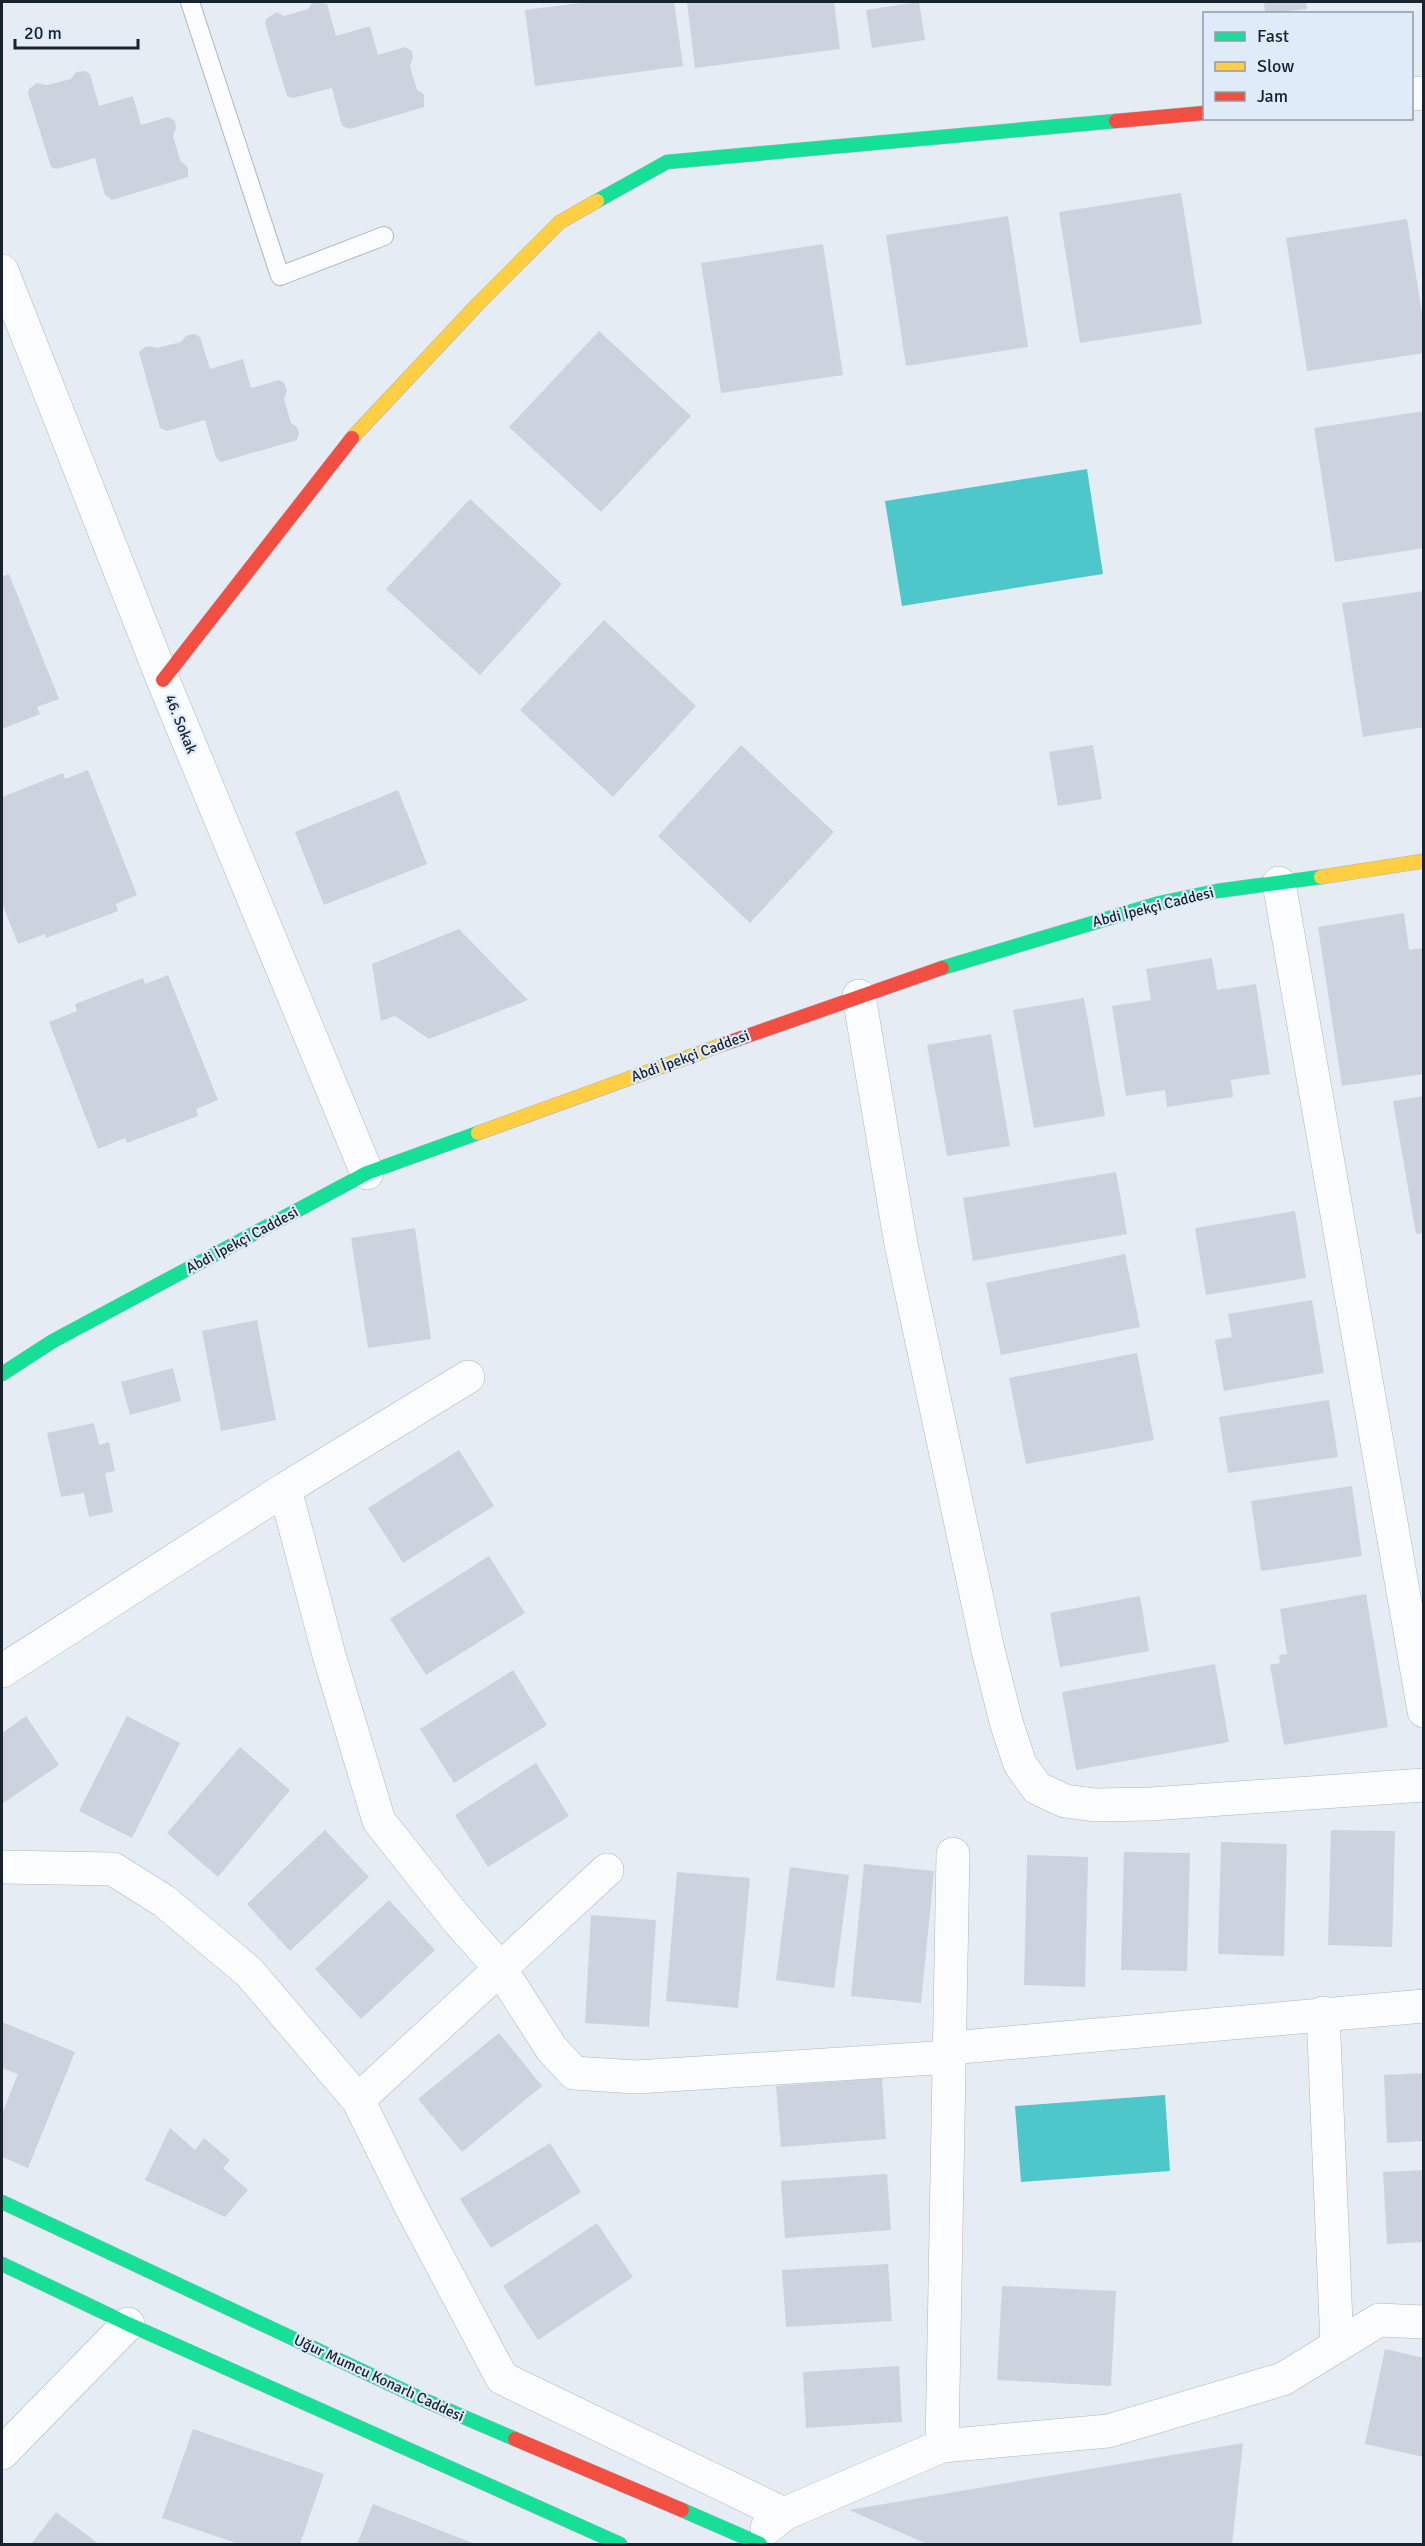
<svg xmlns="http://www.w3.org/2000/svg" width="1425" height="2546" font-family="Signika,sans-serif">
  <rect width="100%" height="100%" fill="#e6ecf4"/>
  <path fill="#4dc7ca" d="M1087,469L1103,574L902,606L885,501Z
    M1165,2095L1170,2171L1021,2182L1015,2106Z"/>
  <path fill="#ccd3de" d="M313,2L327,4L336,36L370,26L378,55L405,47L412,51L413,58L410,66L417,90L424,94V107L350,129L342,126L332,88L293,98L287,96L265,23L266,19L277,12L284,16L308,9Z
    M588,2H674L683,66L535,86L525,10Z
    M687,2H834L840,49L695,68Z
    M919,2L925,40L872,48L866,10Z
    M1264,2H1306L1307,9L1265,14Z
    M85,71L90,74L99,106L133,96L141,125L168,117L175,121L176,128L173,136L180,160L188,168V177L112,200L105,195L95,158L56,169L51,167L28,93L29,89L37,83L47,85L71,79L76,72Z
    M1181,193L1202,324L1080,343L1059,212Z
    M1008,216L1028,347L906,366L886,235Z
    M1407,219L1424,326V353L1307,371L1286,238Z
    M823,244L843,375L721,393L701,263Z
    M599,331L691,416L601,512L509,427Z
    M195,334L200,337L210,369L243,359L251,388L279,380L284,383L287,391L284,399L291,423L297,427L299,433L297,440L221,462L216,458L205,420L167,431L160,428L139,352L145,347L150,346L157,348L181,342L187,335Z
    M1424,411V548L1335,562L1314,428Z
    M470,499L562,584L480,675L386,589Z
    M9,574L59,699L37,707L40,714L2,729V577Z
    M1424,591V727L1363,737L1342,603Z
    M604,620L696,706L613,797L520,710Z
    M741,745L834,832L750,923L658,836Z
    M1093,745L1102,799L1058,806L1049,752Z
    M88,770L137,895L116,904L118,911L46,938L45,934L18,944L2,903V797L63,773L65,779Z
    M398,790L427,864L324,905L295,832Z
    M1404,913L1409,950L1424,948V1074L1342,1086L1318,927Z
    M459,929L528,1000L429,1039L395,1016L381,1021L372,964Z
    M1212,958L1217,990L1256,984L1270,1074L1231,1080L1233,1097L1167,1107L1165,1090L1126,1096L1112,1006L1151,1000L1146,969Z
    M168,975L218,1100L196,1109L198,1116L127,1143L125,1138L98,1149L49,1022L77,1011L75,1004L143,978L145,984Z
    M1084,998L1105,1116L1034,1128L1013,1010Z
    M991,1034L1010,1146L947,1156L927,1045Z
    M1424,1096V1233L1416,1234L1393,1101Z
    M1116,1172L1127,1234L973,1261L963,1198Z
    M1295,1211L1306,1278L1206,1295L1195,1228Z
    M415,1228L431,1339L368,1348L351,1238Z
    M1125,1254L1140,1327L1001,1355L986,1283Z
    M1312,1300L1324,1373L1224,1391L1215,1340L1232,1337L1228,1314Z
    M257,1320L276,1420L221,1431L202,1331Z
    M1137,1353L1154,1440L1026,1464L1009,1378Z
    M173,1368L181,1401L130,1415L121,1382Z
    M1329,1400L1338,1457L1228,1473L1219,1417Z
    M94,1423L99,1445L109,1442L115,1471L105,1473L113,1512L89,1517L84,1493L61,1497L47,1433Z
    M459,1450L494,1506L403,1563L368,1508Z
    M1352,1486L1362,1556L1261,1571L1251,1501Z
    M489,1556L525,1613L426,1675L390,1619Z
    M1366,1594L1388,1727L1284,1745L1270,1665L1280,1663L1279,1655L1287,1654L1280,1609Z
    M1140,1596L1149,1651L1060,1667L1050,1613Z
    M1215,1664L1229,1742L1076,1770L1062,1692Z
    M513,1670L547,1725L454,1783L420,1729Z
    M26,1716L59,1765L2,1804V1733Z
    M127,1716L180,1743L132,1838L79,1811Z
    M240,1747L290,1790L218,1877L167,1833Z
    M536,1763L569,1816L488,1867L455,1815Z
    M325,1830L369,1877L290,1951L247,1904Z
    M1331,1830L1395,1831L1392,1947L1328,1945Z
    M1221,1842L1287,1844L1284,1956L1218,1954Z
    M1124,1852L1190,1853L1187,1971L1121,1970Z
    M1027,1855L1088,1857L1085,1987L1024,1985Z
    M864,1864L934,1871L921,2003L851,1996Z
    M790,1867L849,1875L834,1988L776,1980Z
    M677,1872L750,1878L738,2008L666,2001Z
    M389,1900L435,1950L361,2019L315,1969Z
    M591,1915L656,1920L649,2027L585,2023Z
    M2,2022L75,2052L28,2168L2,2157V2114L18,2074L2,2068Z
    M499,2033L542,2086L462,2152L418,2099Z
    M1424,2073V2141L1387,2143L1384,2075Z
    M882,2078L886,2139L781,2147L776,2086Z
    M170,2128L195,2150L204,2138L230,2160L223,2168L248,2190L225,2217L145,2180Z
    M550,2143L581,2192L491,2248L460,2199Z
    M1424,2170V2242L1387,2244L1383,2172Z
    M887,2174L891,2230L785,2238L781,2181Z
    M597,2223L633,2277L538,2340L503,2286Z
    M888,2264L892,2321L786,2327L782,2270Z
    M1002,2286L1116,2291L1111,2386L997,2380Z
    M1385,2349L1424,2358V2457L1365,2444Z
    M899,2366L902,2422L806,2428L803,2372Z
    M193,2429L324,2474L300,2544H239L162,2518Z
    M1243,2443L1232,2544H927L849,2510Z
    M373,2504L475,2544H357Z
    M56,2512L99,2544H31Z"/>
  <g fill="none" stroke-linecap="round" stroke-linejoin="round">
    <defs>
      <path id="lane" d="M190,2L280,276L384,236"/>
      <path id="street" d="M1412,94L1424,93
        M2,271L163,680L367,1173
        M1279,883L1424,1711
        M859,996L901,1244L988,1650L1007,1725L1020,1764L1037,1788L1065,1801L1095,1805L1151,1804L1424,1785
        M285,1489L329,1655L379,1821L455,1917L500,1968L551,2048L574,2073L636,2077L950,2057
        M2,1671L285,1489L468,1377
        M2,1867L113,1869L164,1901L249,1972L358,2100L408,2201L502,2378L784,2514
        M1323,2013L1337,2346
        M950,2048L1424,2006
        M358,2100L607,1870
        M942,2446L953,1854
        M2,2453L128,2324
        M767,2528L784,2514L942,2446L1108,2431L1283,2379L1379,2320L1424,2322"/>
      <path id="fast" d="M597,201L667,162L1116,121
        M942,968L1160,903L1217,891L1321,877
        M2,1374L53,1341L367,1173L478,1133
        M2,2202L424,2400L515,2439
        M2,2264L128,2324L620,2544
        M682,2510L760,2544"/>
      <path id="slow" d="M352,438L478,304L560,222L597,201
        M1321,877L1424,861
        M478,1133L727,1043"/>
      <path id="jam" d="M1116,121L1204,113
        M163,680L352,438
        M727,1043L942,968
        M515,2439L682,2510"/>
    </defs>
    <use href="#lane" stroke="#adb6bf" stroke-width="20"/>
    <use href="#street" stroke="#adb6bf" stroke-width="34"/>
    <use href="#fast" stroke="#adb6bf" stroke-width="15"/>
    <use href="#slow" stroke="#adb6bf" stroke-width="15"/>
    <use href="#jam" stroke="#adb6bf" stroke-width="15"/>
    <use href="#lane" stroke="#fbfcfd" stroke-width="18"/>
    <use href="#street" stroke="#fbfcfd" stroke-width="33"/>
    <use href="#fast" stroke="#16e098" stroke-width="14"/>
    <use href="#slow" stroke="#ffcf43" stroke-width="14"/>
    <use href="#jam" stroke="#f24e42" stroke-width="14"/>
  </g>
  <g text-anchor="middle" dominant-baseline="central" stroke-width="4.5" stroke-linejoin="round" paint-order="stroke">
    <g font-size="15" fill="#182330" stroke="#e0ebfa">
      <text transform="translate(181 724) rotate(68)">46. Sokak</text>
      <text transform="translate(1153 907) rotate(-14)">Abdi İpekçi Caddesi</text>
      <text transform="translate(690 1056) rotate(-20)">Abdi İpekçi Caddesi</text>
      <text transform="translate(242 1240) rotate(-28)">Abdi İpekçi Caddesi</text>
      <text transform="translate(379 2378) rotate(25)">Uğur Mumcu Konarlı Caddesi</text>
    </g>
  </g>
  <rect width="1425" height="2546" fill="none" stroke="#182330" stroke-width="6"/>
  <rect x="1203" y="12" width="210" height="108" fill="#e0ebfa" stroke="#909ba9" stroke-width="1.5"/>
  <rect x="1215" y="32" width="30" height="9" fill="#16e098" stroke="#909ba9" stroke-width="1.5"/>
  <text x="1257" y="42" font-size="18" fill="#182330">Fast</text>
  <rect x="1215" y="62" width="30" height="9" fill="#ffcf43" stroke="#909ba9" stroke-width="1.5"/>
  <text x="1257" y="72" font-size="18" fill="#182330">Slow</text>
  <rect x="1215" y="92" width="30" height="9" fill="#f24e42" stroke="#909ba9" stroke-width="1.5"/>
  <text x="1257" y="102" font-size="18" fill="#182330">Jam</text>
  <path d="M15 39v9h123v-9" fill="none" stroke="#182330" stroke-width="3"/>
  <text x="24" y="39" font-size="18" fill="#182330" stroke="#e0ebfa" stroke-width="4.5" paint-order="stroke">20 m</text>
</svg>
